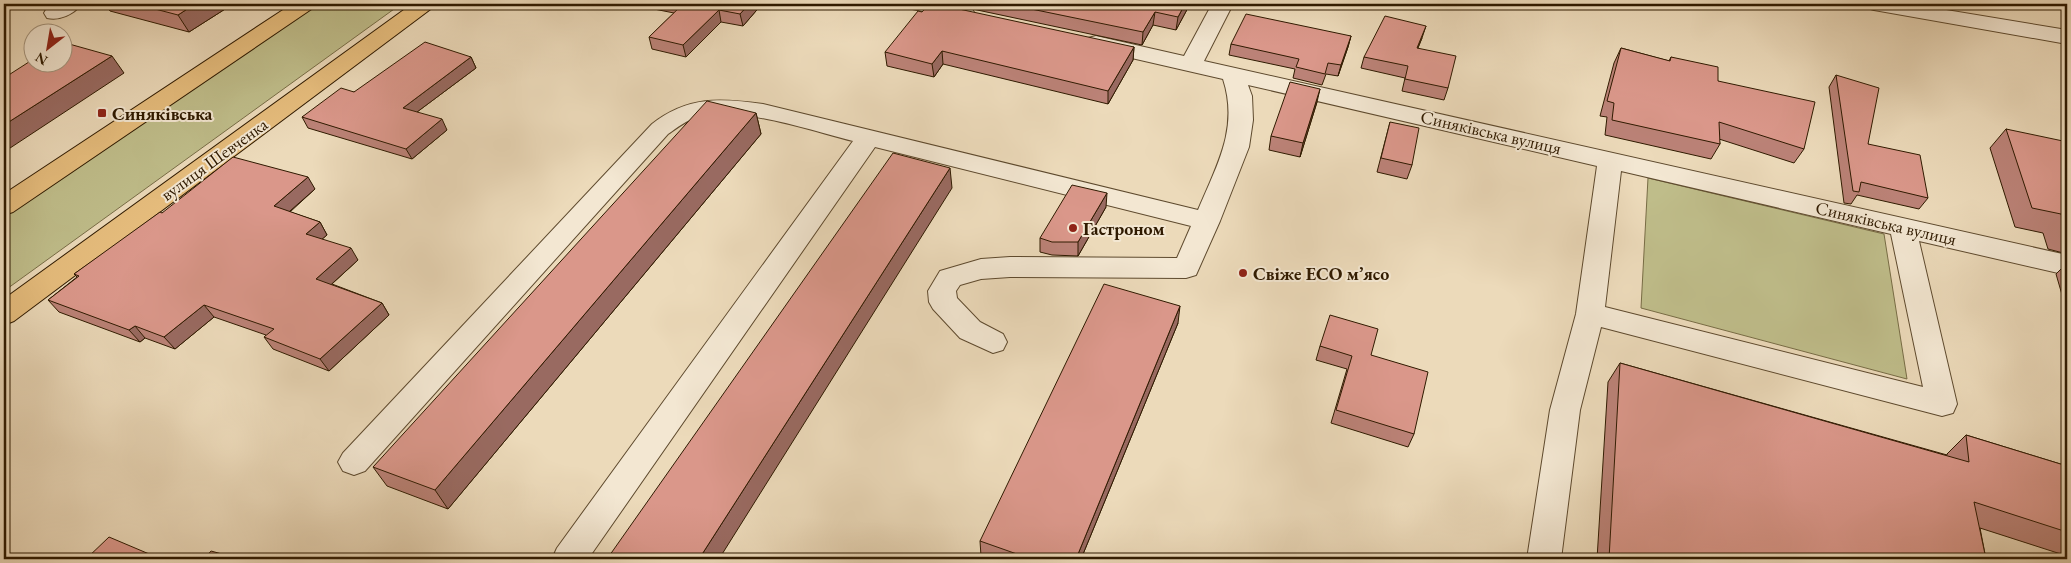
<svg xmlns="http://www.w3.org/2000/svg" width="2071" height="563" font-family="'EB Garamond',serif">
  <rect width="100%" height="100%" fill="#ecdaba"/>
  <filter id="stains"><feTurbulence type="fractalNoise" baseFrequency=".004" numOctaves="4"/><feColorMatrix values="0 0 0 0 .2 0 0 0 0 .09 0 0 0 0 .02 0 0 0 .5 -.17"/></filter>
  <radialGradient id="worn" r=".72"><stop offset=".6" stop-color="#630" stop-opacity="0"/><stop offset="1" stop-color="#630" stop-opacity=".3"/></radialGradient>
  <path fill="#bfbd8a" stroke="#776c45" d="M318,4H401L4,291V217Z
    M1648,178L1884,234L1907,379L1641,308Z"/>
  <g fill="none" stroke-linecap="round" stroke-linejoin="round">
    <defs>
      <path id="minor" d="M56,4H82C74,14 60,21 47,18L44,13L47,8Z
        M904,4H945L972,9L975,14L972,19L964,20L908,8Z
        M1212,4H1233L1204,61L2067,255V275L1919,241L1957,404L1953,413L1942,416L1601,327L1580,410L1561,559H1527L1550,410L1576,314L1597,166L1248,85L1252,96L1253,120L1249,147L1220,221L1196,275L1186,278L1010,277L981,279L960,285L956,291L957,298L980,322L1003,334L1007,342L1003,350L993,353L960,338L933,309L929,302L928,291L940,271L981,259L1010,257L1177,258L1191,226L875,147L588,559H552L557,548L853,141C812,131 739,105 698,117C687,120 678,127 668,134L365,471L354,475L343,471L338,462L343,453L652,124C688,96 720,98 763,104L1198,210C1217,165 1239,128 1223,79L1088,48L1085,43L1088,38L1096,36L1184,56ZM1621,171L1891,234L1923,387L1605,307Z
        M1863,4H1910L2067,30V44L1874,10L1867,8Z"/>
      <path id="major" d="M292,4H317L313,8L13,212L4,215V194Z
        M412,4H436L432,8L14,321L4,325V299Z"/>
    </defs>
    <use href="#minor" stroke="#5e4a2e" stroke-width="2"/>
    <use href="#major" stroke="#2f1a00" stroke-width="2"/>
    <use href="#minor" fill="#f3e7d2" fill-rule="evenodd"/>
    <use href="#major" fill="#e6bd7d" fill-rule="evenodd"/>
  </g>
  <path fill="#bb8277" stroke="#2f1a00" d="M105,4H233L189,32L110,11Z
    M648,4H762L743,26L721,22L686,57L652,49L649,37L674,13L649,8Z
    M949,4H1190L1176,30L1153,25L1142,45Z
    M1351,36L1348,47L1338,76L1326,74L1322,85L1293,78L1295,69L1229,55L1231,44Z
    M1422,38L1418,48L1448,88L1444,100L1402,91L1405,78L1361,68L1364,57Z
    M1134,47L1133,60L1108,104L943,64L934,77L887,66L885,52Z
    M1621,48L1669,61L1671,57L1718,81L1804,149L1794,163L1719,139L1720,144L1711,159L1605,135L1607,117L1600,116L1614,63Z
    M471,57L476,68L417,112L447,130L412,159L308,128L302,117L354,92Z
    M1836,75L1868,144L1928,198L1919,209L1857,195L1851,204L1844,203L1829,87Z
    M1317,102L1300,157L1269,150L1271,136Z
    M756,113L761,134L448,509L387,486L373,467Z
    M1390,122L1412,165L1407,179L1377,172Z
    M2006,129L2067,152V254L2048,249L2043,233L2015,227L1990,148Z
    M315,189L290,212L320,222L327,235L322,239L358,260L332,284L382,303L389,315L329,371L273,349L264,337L266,335L214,317L175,349L145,338L140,342L59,312L48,300L77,277L74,274L162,213Z
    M1106,207L1078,256L1052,255L1040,252V238Z
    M2067,263V312L2056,274Z
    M1178,323L1081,559H989L981,556L980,541Z
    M1320,346L1371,355L1414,434L1408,447L1331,423L1347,369L1316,360Z
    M1620,363L1947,455V454L1966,435L2067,466V556L1980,528L1986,559H1597L1608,382Z"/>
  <path fill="#996a61" stroke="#2f1a00" d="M195,4H233L189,32L178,15Z
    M749,4H762L743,26L740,14Z
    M1185,4H1190L1176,30L1178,17Z
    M719,10L721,22L686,57L683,45Z
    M1155,12L1153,25L1142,45L1143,32Z
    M1426,26L1422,38L1413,59L1417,48Z
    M1351,36L1348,47L1338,76L1341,65Z
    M1134,47L1133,60L1108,104V91Z
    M942,51L943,64L934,77L932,64Z
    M112,56L124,73L4,152V125Z
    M471,57L476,68L409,118L403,108Z
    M1320,89L1317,102L1300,157L1303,143Z
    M756,113L761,134L448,509L435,490Z
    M442,119L447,130L412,159L406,149Z
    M950,168L952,188L719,559H699Z
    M308,177L315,189L282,218L274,206Z
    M1107,193L1106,207L1078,256V242Z
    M320,222L327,235L314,246L306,234Z
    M351,248L358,260L324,291L316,279Z
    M382,303L389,315L329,371L320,359Z
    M204,305L214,317L175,349L164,337Z
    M1180,306L1178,323L1081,559H1076Z
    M135,326L145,338L140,342L129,330Z
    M4,399L8,403L4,406Z"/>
  <path fill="#da978a" stroke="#2f1a00" d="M136,4H195L178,15Z
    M681,4H749L740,14L719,10L683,45L649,37L683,4Z
    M929,4H936L1134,47L1108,91L942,51L932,64L885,52L918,11L922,12Z
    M1007,4H1185L1178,17L1155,12L1143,32Z
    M1246,14L1351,36L1341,65L1328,63L1325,74L1296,67L1299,59L1231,44Z
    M1385,16L1426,26L1417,48L1456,56L1448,88L1405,79L1408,66L1364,57Z
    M62,42L112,56L4,125V78L32,60V62H62Z
    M425,42L471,57L403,108L442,119L406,149L302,117L341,88L354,92Z
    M1621,48L1670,61L1671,57L1718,67V81L1815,102L1804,149L1719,122L1720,144L1612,120L1614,103L1607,101Z
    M1836,75L1879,88L1868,144L1920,155L1928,198L1861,182L1859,192L1853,191Z
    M1290,82L1320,89L1303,143L1271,136Z
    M707,101L756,113L435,490L373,467Z
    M1390,122L1419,128L1412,165L1381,158Z
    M2006,129L2063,141L2067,152V230H2066L2061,214L2032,208Z
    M893,153L950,168L699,559H607Z
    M233,157L308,177L274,206L320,222L306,234L351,248L316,279L382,303L320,359L264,337L274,329L204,305L164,337L135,326L129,330L48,300L79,276L74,274L160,212L162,213Z
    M1072,185L1107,193L1078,242H1052L1040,238Z
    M1104,284L1180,306L1076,559H1031L980,541Z
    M1330,315L1378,329L1371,355L1428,372L1414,434L1336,410L1352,356L1320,346Z
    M1620,363L1969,462L1966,435L2067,466V532L1974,502L1986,559H1609Z
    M109,537L161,559H86Z
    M211,551L240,559H204Z"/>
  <g fill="#8f2418" stroke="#f3e7d2" stroke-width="2">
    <rect x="97" y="108" width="10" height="10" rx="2.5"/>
    <circle cx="1073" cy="228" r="5"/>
    <circle cx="1243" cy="273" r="5"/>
  </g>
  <g text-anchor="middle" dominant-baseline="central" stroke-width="4" stroke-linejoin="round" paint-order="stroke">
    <g font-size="18" font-weight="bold" fill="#2f1a00" stroke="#f3e7d2" text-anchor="start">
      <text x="112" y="113">Синяківська</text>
      <text x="1083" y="228">Гастроном</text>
      <text x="1253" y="273">Свіже ECO м’ясо</text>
    </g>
    <g font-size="18" fill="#2f1a00" stroke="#f3e7d2">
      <text transform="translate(1491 132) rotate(13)">Синяківська вулиця</text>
      <text transform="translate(214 159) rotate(-36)">вулиця Шевченка</text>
      <text transform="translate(1886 223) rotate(13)">Синяківська вулиця</text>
    </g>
  </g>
  <rect width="2071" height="563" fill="none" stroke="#ecdaba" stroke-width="20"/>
  <rect x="5" y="5" width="2061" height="553" fill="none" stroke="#2f1a00" stroke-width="2.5"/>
  <rect x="10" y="10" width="2051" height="543" fill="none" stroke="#2f1a00"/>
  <g transform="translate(48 48) rotate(211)"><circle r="24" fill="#f3e7d2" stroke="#a5957e"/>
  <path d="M0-4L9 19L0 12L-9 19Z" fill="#8f2418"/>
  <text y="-8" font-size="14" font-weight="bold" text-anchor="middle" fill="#2f1a00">N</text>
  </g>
  <rect width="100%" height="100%" filter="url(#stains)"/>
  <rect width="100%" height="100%" fill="url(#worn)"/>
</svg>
